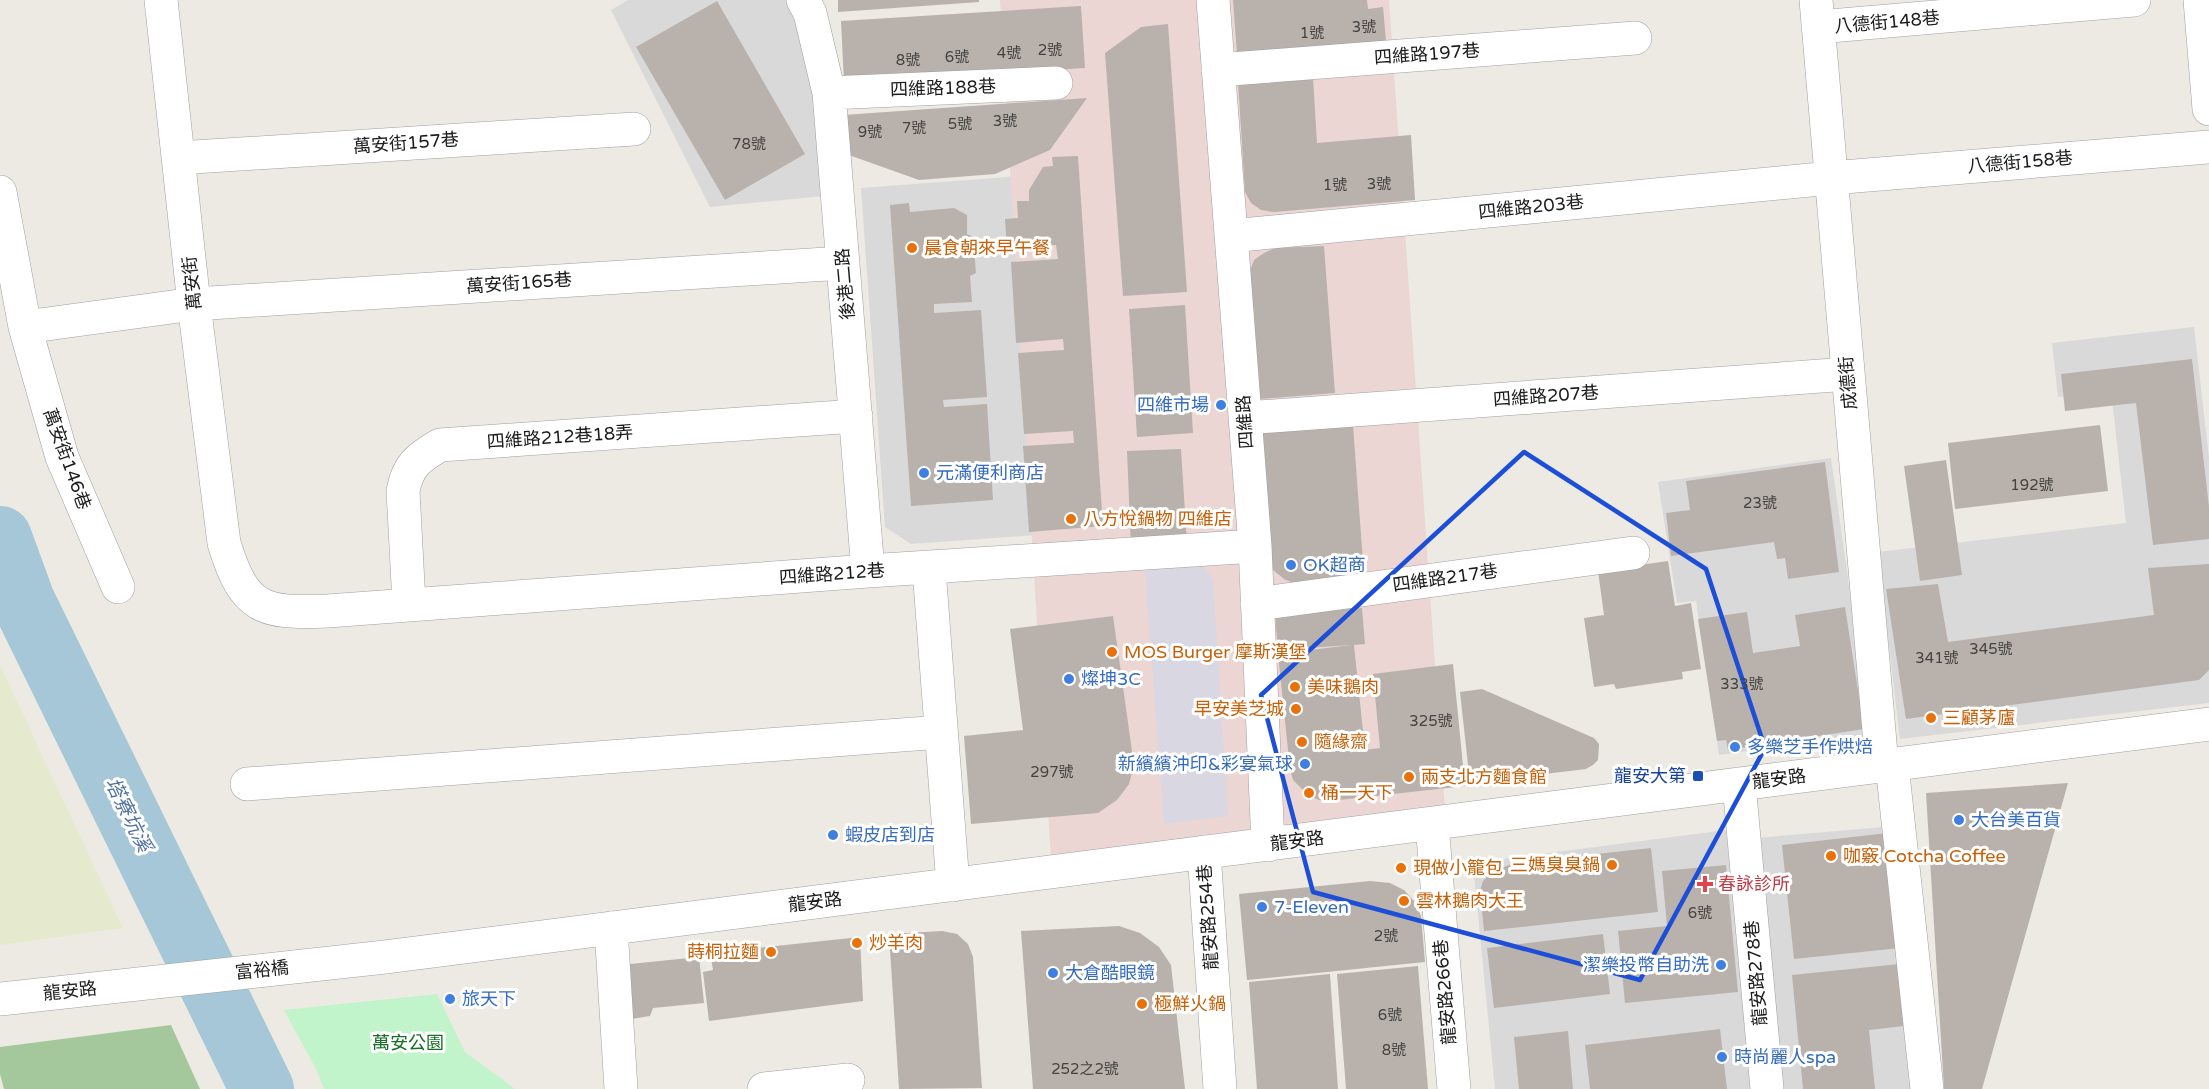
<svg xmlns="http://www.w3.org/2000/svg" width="2209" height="1089" font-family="'Varela Round','Noto Sans TC',sans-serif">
  <rect width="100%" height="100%" fill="#eceae2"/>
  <path fill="#dad9d9" d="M628,0H792L806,30L824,196L710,207L611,10Z
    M1068,145L1121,529L911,544L885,527L861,188L1008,177Z
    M2194,327L2209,458V703L1900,739L1878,552L2126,523L2111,391L2058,397L2052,343Z
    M1831,458L1870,734L1719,755L1696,601L1677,603L1658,482Z
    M1908,825L1926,1089H1776L1755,838Z
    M1726,830L1753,1089H1495L1473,863Z"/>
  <path fill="#ecd6d3" d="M1000,0H1389L1445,810L1051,860Z"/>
  <path fill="#e5eacf" d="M0,665L123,928L0,945Z"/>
  <path fill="#a4c89b" d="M171,1025L200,1089H4L0,1074V1047Z"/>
  <path fill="#c2f4cb" d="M437,994L465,1052L515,1089H324L317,1071L284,1010Z"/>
  <path fill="#d8d7e2" d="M1203,565L1213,580L1228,816L1164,824L1145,571Z"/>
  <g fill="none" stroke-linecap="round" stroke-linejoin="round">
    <path stroke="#a6c7d7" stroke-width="64" d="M0,538L23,601L262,1089"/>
  </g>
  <path fill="#b9b2ac" d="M838,0H979V2L838,12Z
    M1233,0H1367L1368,9L1383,7L1386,41L1237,54Z
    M717,1L805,154L725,200L636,47Z
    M1081,6L1085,68L844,83L841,21Z
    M1168,24L1187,292L1123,296L1105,53L1141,27Z
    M1313,77L1317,143L1411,135L1415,200L1274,212L1261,210L1251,203L1245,192L1238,82Z
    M1087,98L1050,150L995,174L919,180L846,154L843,115Z
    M1078,156L1103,526L1029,532L1023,446L1074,443L1073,431L1024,434L1018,353L1064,350L1063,339L1016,343L1011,262L1058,259L1056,245L1007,248L1005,219L1018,218L1017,201H1029V190L1043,167L1053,166L1052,157Z
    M909,203L910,212L954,208L967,215V234L973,237L976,273L970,276L972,302L934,304V313L981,310L987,397L943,400L944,407L987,404L993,500L911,506L890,205Z
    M1324,246L1335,393L1259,399L1250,271L1254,260L1264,253L1275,248Z
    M1185,305L1193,433L1137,437L1129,309Z
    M2192,359L2209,507V539L2153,545L2136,403L2065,411L2061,374Z
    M1353,425L1364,576L1296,584L1284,579L1273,570L1267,558L1258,433Z
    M2100,425L2108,491L1955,509L1948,443Z
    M1181,449L1187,544L1131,548L1127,451Z
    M1946,460L1962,575L1920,581L1904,466Z
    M1825,462L1839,572L1788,579L1785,558L1777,559L1774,542L1671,556L1666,513L1690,510L1686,481Z
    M1668,561L1675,606L1691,603L1701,669L1682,672L1683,679L1616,689L1614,684L1594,687L1584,618L1604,615L1598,571Z
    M2209,564V670L2199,680L1906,719L1886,589L1938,584L1948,642L2154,615L2148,568Z
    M1845,607L1864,729L1728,750L1726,740L1717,741L1698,619L1747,612L1753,653L1800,646L1795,615Z
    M1362,608L1365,644L1354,645L1365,750L1380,748L1373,674L1453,664L1465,786L1330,801L1319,800L1308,795L1293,780L1290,769L1278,654L1351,645L1278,650L1275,614Z
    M1113,616L1134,765L1129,784L1117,800L1098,813L971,824L964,736L1023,730L1010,629Z
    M1482,689L1594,738L1599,744L1598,760L1593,765L1586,769L1470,783L1460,692Z
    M2068,783L1982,1089H1944L1926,793Z
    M1888,833L1900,948L1794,959L1782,845Z
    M1651,848L1658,912L1484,931L1480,891L1483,881L1492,872L1514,863Z
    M1726,865L1738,992L1625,1003L1618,931L1667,926L1662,871Z
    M1370,881L1390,883L1404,890L1414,901L1421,916L1425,962L1247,980L1239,894Z
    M1119,926L1140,933L1159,947L1171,965L1185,1089H1033L1021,931Z
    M942,931L957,934L968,944L973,957L982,1088L899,1089L889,934Z
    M1603,934L1610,994L1494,1008L1487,948Z
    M860,937L863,1001L709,1021L703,972L713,970L710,953Z
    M699,957L704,1003L653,1008L650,1016L625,1020L620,965Z
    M1899,964L1904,1026L1869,1030L1875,1089H1803L1792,975Z
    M1418,966L1428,1089H1346L1337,974Z
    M1330,974L1338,1089H1257L1249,982Z
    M1720,1029L1727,1089H1590L1585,1045Z
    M1568,1031L1573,1089H1519L1514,1037Z"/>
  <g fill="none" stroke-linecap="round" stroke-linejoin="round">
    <defs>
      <path id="minor" d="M161,0L194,304L224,543C244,609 262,614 328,611L868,571L1255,546
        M803,0L810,13L829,93L868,571
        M1213,0L1255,546L1268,845
        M1816,0L1882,766
        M2200,0L2209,109
        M1818,27L2134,0
        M1218,70L1635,38
        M829,93L1056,83
        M178,158L634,129
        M0,192L25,327L62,457L118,587
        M1231,236L1831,178L2209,147
        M25,327L194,304L843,263
        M1245,418L1848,374
        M929,569L953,885
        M409,603L403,491C408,465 418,458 440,445L856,416
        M1257,604L1633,553
        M1892,765L1927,1089
        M247,784L941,732
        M1739,784L1767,1089
        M1432,824L1454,1089
        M1204,852L1220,1089
        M611,928L621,1089
        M0,999L385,957L2209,724
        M764,1089L848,1080"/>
    </defs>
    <use href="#minor" stroke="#a0a0a0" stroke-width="34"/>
    <use href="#minor" stroke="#fff" stroke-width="33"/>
  </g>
  <path fill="none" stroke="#1d4ed8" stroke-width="4.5" stroke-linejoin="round" d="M1524,452L1706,569L1765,748L1640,980L1313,892L1261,695Z"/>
  <g fill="#e8710a" stroke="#fff" stroke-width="2">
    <circle cx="912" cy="248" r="6"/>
    <circle cx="1071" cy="519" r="6"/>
    <circle cx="1112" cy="652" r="6"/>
    <circle cx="1295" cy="687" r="6"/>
    <circle cx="1296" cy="709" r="6"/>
    <circle cx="1931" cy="718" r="6"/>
    <circle cx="1302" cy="742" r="6"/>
    <circle cx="1409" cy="777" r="6"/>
    <circle cx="1309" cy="793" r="6"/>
    <circle cx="1831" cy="856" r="6"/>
    <circle cx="1612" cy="865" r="6"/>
    <circle cx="1401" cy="868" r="6"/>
    <circle cx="1404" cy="901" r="6"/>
    <circle cx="857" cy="943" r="6"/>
    <circle cx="771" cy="952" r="6"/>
    <circle cx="1142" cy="1004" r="6"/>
  </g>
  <g fill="#3f7fe0" stroke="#fff" stroke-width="2">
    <circle cx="1221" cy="405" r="6"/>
    <circle cx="924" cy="473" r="6"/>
    <circle cx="1291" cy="565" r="6"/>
    <circle cx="1069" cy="679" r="6"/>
    <circle cx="1735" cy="747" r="6"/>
    <circle cx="1305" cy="764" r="6"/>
    <circle cx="1959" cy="820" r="6"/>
    <circle cx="833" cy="835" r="6"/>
    <circle cx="1262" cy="907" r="6"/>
    <circle cx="1721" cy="965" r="6"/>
    <circle cx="1053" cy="973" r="6"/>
    <circle cx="450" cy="999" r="6"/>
    <circle cx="1722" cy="1057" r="6"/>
  </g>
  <rect fill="#1a4fb4" stroke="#fff" stroke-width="2" x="1692" y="770" width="12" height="12" rx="3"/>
  <path fill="#e0444e" stroke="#fff" stroke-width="2" d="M1702 875h6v6h6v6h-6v6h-6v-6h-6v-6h6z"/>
  <g text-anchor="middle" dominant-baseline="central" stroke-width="6" stroke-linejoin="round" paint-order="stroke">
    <g font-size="15" fill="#434240">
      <text x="1364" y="27">3號</text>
      <text x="1312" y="33">1號</text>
      <text x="1050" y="50">2號</text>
      <text x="1009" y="53">4號</text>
      <text x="957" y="57">6號</text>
      <text x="908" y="60">8號</text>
      <text x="1005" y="121">3號</text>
      <text x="960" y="124">5號</text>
      <text x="914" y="128">7號</text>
      <text x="870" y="132">9號</text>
      <text x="749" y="144">78號</text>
      <text x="1379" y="184">3號</text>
      <text x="1335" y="185">1號</text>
      <text x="2032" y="485">192號</text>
      <text x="1760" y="503">23號</text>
      <text x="1991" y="649">345號</text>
      <text x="1937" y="658">341號</text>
      <text x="1742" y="684">333號</text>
      <text x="1431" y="721">325號</text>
      <text x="1052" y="772">297號</text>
      <text x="1700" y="913">6號</text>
      <text x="1386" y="936">2號</text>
      <text x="1390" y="1015">6號</text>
      <text x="1394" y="1050">8號</text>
      <text x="1085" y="1069">252之2號</text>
    </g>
    <g font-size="18" fill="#1c1c1c" stroke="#fff">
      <text transform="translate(1887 22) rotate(-5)">八德街148巷</text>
      <text transform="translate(1427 54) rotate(-4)">四維路197巷</text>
      <text transform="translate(943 88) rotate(-2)">四維路188巷</text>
      <text transform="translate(406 143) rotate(-4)">萬安街157巷</text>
      <text transform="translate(2020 162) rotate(-5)">八德街158巷</text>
      <text transform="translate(1531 207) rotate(-6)">四維路203巷</text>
      <text transform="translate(192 283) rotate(-96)">萬安街</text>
      <text transform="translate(519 283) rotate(-4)">萬安街165巷</text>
      <text transform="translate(845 284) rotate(-95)">後港二路</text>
      <text transform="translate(1848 383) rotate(-95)">成德街</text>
      <text transform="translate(1546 396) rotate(-4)">四維路207巷</text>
      <text transform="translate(1245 422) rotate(-94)">四維路</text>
      <text transform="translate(560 437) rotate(-4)">四維路212巷18弄</text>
      <text transform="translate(67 459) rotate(70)">萬安街146巷</text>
      <text transform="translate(832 574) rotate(-4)">四維路212巷</text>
      <text transform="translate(1445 578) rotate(-8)">四維路217巷</text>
      <text transform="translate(1779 779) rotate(-7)">龍安路</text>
      <text transform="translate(1297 841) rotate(-7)">龍安路</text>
      <text transform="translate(815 902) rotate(-7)">龍安路</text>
      <text transform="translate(1208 917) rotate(-94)">龍安路254巷</text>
      <text transform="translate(262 970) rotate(-6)">富裕橋</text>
      <text transform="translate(1756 973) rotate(-95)">龍安路278巷</text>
      <text transform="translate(70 991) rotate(-6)">龍安路</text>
      <text transform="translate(1445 992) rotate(-95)">龍安路266巷</text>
    </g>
    <g font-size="18" fill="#c56008" stroke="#fff" text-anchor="start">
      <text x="924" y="248">晨食朝來早午餐</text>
      <text x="1083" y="519">八方悅鍋物 四維店</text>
      <text x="1124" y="652">MOS Burger 摩斯漢堡</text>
      <text x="1307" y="687">美味鵝肉</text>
      <text x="1284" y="709" text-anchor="end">早安美芝城</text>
      <text x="1943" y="718">三顧茅廬</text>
      <text x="1314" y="742">隨緣齋</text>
      <text x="1421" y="777">兩支北方麵食館</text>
      <text x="1321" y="793">桶一天下</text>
      <text x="1843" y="856">咖竅 Cotcha Coffee</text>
      <text x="1600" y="865" text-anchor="end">三媽臭臭鍋</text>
      <text x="1413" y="868">現做小籠包</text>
      <text x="1416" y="901">雲林鵝肉大王</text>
      <text x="869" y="943">炒羊肉</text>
      <text x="759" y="952" text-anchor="end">蒔桐拉麵</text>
      <text x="1154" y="1004">極鮮火鍋</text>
    </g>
    <g font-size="18" fill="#366cbe" stroke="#fff" text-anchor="start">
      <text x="1209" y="405" text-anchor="end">四維市場</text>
      <text x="936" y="473">元滿便利商店</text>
      <text x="1303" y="565">OK超商</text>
      <text x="1081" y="679">燦坤3C</text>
      <text x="1747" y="747">多樂芝手作烘焙</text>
      <text x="1293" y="764" text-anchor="end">新繽繽沖印&amp;彩宴氣球</text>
      <text x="1971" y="820">大台美百貨</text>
      <text x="845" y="835">蝦皮店到店</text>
      <text x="1274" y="907">7-Eleven</text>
      <text x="1709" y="965" text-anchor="end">潔樂投幣自助洗</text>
      <text x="1065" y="973">大倉酷眼鏡</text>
      <text x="462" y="999">旅天下</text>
      <text x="1734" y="1057">時尚麗人spa</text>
    </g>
    <g font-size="18" fill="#164399" stroke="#fff" text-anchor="end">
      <text x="1686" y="776">龍安大第</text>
    </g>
    <g font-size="18" fill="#be3a42" stroke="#fff" text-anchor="start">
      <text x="1718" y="884">春詠診所</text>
    </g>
    <g font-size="18" fill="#156f25" stroke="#fff">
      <text x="408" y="1043">萬安公園</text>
    </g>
    <g font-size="20" font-style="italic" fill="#5272a2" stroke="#fff">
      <text transform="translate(128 815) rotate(64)">塔寮坑溪</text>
    </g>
  </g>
</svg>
